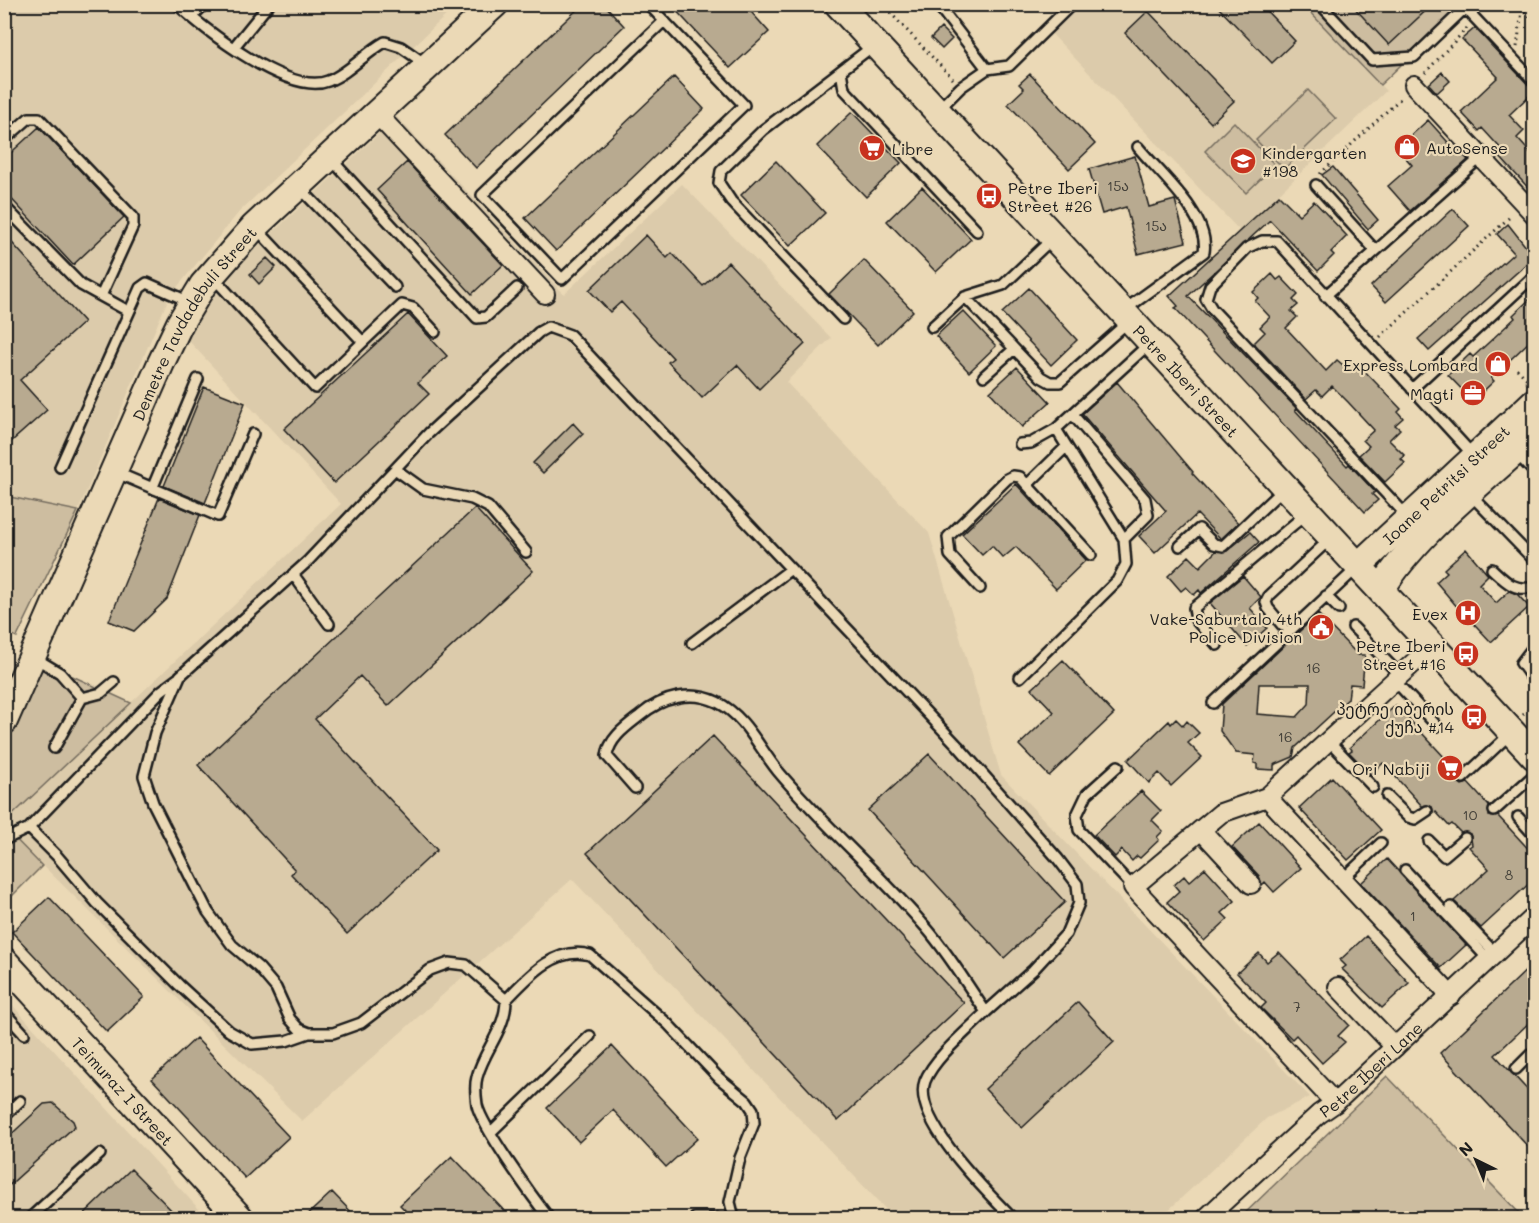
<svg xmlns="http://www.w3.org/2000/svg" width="1539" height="1223" font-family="Mali,'Noto Sans Georgian',sans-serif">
  <rect width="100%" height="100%" fill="#ebd9b6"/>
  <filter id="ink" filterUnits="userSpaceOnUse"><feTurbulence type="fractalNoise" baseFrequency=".0167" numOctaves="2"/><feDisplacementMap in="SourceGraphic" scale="12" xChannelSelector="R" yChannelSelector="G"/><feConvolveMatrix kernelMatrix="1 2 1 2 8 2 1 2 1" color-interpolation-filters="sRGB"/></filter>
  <g filter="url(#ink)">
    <path fill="#dccbab" d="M5,5H457L240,211L169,297L78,511L5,496Z
      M1076,5H1303L1386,91L1240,231L1048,30Z
      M397,117L564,294L682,184L831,338L786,382L929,533L1001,775L1310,1097L1267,1118L1160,1218H894L572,879L302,1121L5,828V822L341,504L187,339L214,287Z
      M5,997L207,1218H5Z"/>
    <path fill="#cdbda0" stroke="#746c5e" stroke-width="1.5" d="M1303,5H1464L1380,85Z
      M1308,90L1336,119L1284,169L1256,140Z
      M1234,122L1275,165L1246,193L1205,151Z
      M5,496L78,511L17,637L5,632Z
      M42,662L131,703L5,822V743Z
      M5,828L42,866L5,903Z
      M1387,1076L1520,1214L1518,1218H1240Z"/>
    <path fill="#b8aa90" stroke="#1c1c1c" stroke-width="1.5" fill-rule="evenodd" d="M583,4H604L624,26L476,168L445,135Z
      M670,4H744L769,32L730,68Z
      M1215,4H1260L1295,41L1272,63Z
      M1351,4H1433L1389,45Z
      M1148,11L1234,101L1211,123L1125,33Z
      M941,28L952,39L942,49L931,38Z
      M1475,28L1534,91L1509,115L1524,131L1517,138L1534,157V194L1498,155L1503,151L1482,128L1479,131L1461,112L1498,77L1462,39Z
      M1442,72L1450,81L1437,93L1429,84Z
      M1030,74L1095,144L1069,169L1008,104L1024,89L1019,84Z
      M674,77L704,109L556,251L525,218Z
      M852,112L901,163L866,197L817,146Z
      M1428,120L1455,150L1457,148L1468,160L1410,211L1388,186L1412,165L1397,148Z
      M39,127L124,217L73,265L4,191V159Z
      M1135,156L1149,207L1175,200L1186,242L1138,254L1126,207L1102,214L1089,169Z
      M776,161L825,213L790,246L741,195Z
      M407,162L503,265L472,294L377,190Z
      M1333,167L1378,220L1368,229L1322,175Z
      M922,187L971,239L936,272L887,221Z
      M1279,195L1299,215L1314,201L1347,236L1331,252L1334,255L1318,271L1270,220L1188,296L1297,409L1295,410L1347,466L1349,464L1375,492L1372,494L1378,500L1365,512L1175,308L1178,306L1169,296Z
      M1453,209L1469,226L1386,302L1371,286Z
      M1508,224L1534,257L1429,351L1418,339L1514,253L1497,234Z
      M4,234L84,322L20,380L47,410L4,448Z
      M646,235L667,258L672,253L703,286L728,262L805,344L759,389L737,365L702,398L668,362L673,358L621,302L610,312L589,290Z
      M267,258L276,267L259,284L250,274Z
      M864,260L913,311L878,345L829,294Z
      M1272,274L1277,280L1281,277L1298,295L1293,300L1298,305L1291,311L1297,317L1286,328L1326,371L1337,360L1343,365L1349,359L1355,365L1357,363L1401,409L1398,412L1403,418L1395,425L1400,429L1389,440L1405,456L1401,459L1405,463L1385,482L1359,455L1369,446L1363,440L1374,430L1348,402L1332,386L1322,396L1316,390L1306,399L1254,343L1265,332L1260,327L1270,317L1255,301L1258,298L1253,292Z
      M1029,288L1077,340L1051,365L1002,313Z
      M1534,295V337L1491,378L1494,381L1473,401L1448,375L1470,354L1473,357L1515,318L1513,315Z
      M963,311L996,346L969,372L936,336Z
      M408,314L447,356L418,383L429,394L334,483L284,429Z
      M1017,367L1050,402L1022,427L990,392Z
      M1117,382L1193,472L1192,473L1238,523L1221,539L1197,514L1155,553L1139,536L1166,511L1082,414Z
      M204,387L245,403L205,503L164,486Z
      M573,423L583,434L543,473L533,463Z
      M1016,484L1086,560L1056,589L1016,547L1003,558L992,546L982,555L962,534Z
      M159,498L200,515L167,599L134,631L109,621Z
      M475,508L533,571L388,706L360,676L315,719L437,850L347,934L291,874L295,870L198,765Z
      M1250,532L1259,542L1201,593L1199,590L1194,595L1186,587L1181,591L1168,576L1189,556L1200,567L1216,551H1227Z
      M1466,549L1488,575L1479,584L1496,603L1509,591L1517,594L1529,607L1491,642L1465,614L1464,615L1436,582L1447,572L1444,569Z
      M1243,576L1261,597L1250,608L1267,628L1247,646L1210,603Z
      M1318,614L1358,655H1365L1362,685L1350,684L1348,699L1295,748L1293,757L1274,765V770L1257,769V764L1254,763L1255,755L1236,753L1220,731L1222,704ZM1259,684H1310L1309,704L1297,717L1257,714Z
      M1063,660L1114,714L1049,776L1019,745L1054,712L1032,689Z
      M1396,705L1459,773L1458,782L1462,785L1468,783L1489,806V816H1498L1534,855V879L1481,928L1454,901L1489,869L1469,847L1472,845L1470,834L1461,833L1452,824L1449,826L1436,812L1432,815V807L1422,806L1383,763L1371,775L1349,752L1352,750L1350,747Z
      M1176,719L1183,726L1187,721L1199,733L1188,743L1202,757L1171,786L1159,773L1149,783L1128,760L1169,721L1171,724Z
      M713,736L964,1003L838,1121L587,853Z
      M929,754L1065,902L1004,958L868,810Z
      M1332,777L1381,830L1348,860L1299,808Z
      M1141,791L1161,811L1152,820L1163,831L1157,837L1159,840L1140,858L1137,856L1132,861L1122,850L1115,857L1094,835Z
      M1259,822L1301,868L1274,892L1265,882L1262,885L1259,876L1232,847Z
      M1387,859L1466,945L1441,968L1361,883Z
      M1205,868L1235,901L1222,913L1228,919L1204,941L1167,902L1179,891L1174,885L1184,876L1189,882Z
      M49,897L144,997L107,1032L12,932Z
      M1366,936L1409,983L1382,1008L1342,969L1346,966L1340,960Z
      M1279,952L1349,1025L1338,1036L1345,1042L1322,1063L1296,1035L1292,1039L1261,1008L1266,1003L1237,973L1259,953L1267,962Z
      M1534,963V1018L1495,1055L1534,1097V1153L1440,1053Z
      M1078,1002L1114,1042L1022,1128L985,1089Z
      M196,1038L289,1137L245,1178L152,1079Z
      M612,1046L698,1138L666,1167L613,1110L579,1142L547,1108Z
      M53,1103L73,1121L75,1126L4,1190V1141L44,1104Z
      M452,1156L511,1218H413L400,1205Z
      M131,1169L179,1218H80Z
      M332,1192L357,1218H304Z"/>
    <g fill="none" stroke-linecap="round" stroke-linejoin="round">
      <defs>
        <path id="lane" d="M177,4C204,30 290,96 328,81C349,73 365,53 385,42L401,47L427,65
          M648,4L744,105L562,279L482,195L664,21
          M937,4L987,69
          M1320,4L1372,60L1414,57L1463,10L1470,13L1534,81
          M191,17L205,4
          M234,47L269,4
          M841,71L844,89L977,231
          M938,110L961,87L987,69L1009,66L1072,4
          M4,140L29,118H39L133,217V226L101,296
          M330,158L477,318L486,317L517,288
          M1316,185L1375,250
          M300,188L395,287
          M4,206L81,285L128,311
          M213,277L315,388L363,342L256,228
          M1325,296L1480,158
          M965,297L1041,377L1050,382H1060L1128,322
          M1123,311L1204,252C1210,216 1160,174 1138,147
          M843,319L731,201L719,183L721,171L763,130L873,46
          M932,327L965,297L1003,285L1052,239
          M363,342L402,305L413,308L435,332
          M984,376L1014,349
          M1412,389L1534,276
          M1073,415L1145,499L1148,515L1124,539
          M1020,444L1031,443L1056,429
          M1517,454L1534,472
          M60,467L140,288L147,283L190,302
          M395,469L423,489L472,499L488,507L526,552
          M115,472L218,516L253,434
          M1027,485L1091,555
          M152,489L198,379
          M1470,494L1534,560
          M1408,517L1212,309L1206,299L1210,286L1247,248L1262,241H1277L1473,455
          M1180,546L1199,529L1214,544L1223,546L1283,489
          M1492,569C1506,582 1515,592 1534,587
          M293,574L329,624
          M980,588L950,555L948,537L1007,479L1013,476L1020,477L1027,485L1066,447
          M1326,596L1339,609
          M1283,626L1268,608L1266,602L1269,596L1330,539
          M1353,627L1400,675
          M692,643L791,569
          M1217,645L1196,620L1194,608L1306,514
          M1534,646L1521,663L1534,681
          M35,658L60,673L82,698L54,748
          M1020,677L1117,581L1126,564L1124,539L1056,429L1149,344
          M1394,680L1437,726
          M82,698L101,693L114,682
          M1213,703L1357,568
          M1328,740L1373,787
          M1118,766L1087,794L1077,815L1079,830L1133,887
          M1463,778L1510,734
          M635,788L607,756C609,738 627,726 641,715C662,697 692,690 717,702C745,716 758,746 777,770C822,824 876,870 922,923C946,949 965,982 986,1012C968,1030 934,1058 925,1081C911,1119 988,1193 1012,1218
          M1387,796L1408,817L1415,819L1427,811
          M1494,811L1534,775
          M1518,817L1534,835
          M29,828L57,856L97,903L179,985L229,1031L252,1044L286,1041L309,1033
          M4,840L29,828L161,691L177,679
          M1429,841L1444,856L1465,838
          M1405,870L1489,960
          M1343,879L1381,843
          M1451,907L1496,954
          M506,1000C506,1029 484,1050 477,1077C475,1084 476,1098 477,1105C482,1127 533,1198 549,1218
          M4,1012L24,1034
          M1516,1069L1534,1051
          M4,1116L20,1101
          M491,1132L590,1036
          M30,1218L100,1154
          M695,1218H716
          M734,1218L730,1202L740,1158L754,1123L753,1110L747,1101L719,1078L668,1024L590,955C556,945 528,977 506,1000L466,965L449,963L430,970L361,1023L333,1033H309L299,1029L290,1019L276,988L259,968L232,945L208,912L153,803L144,776L155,733L180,676L307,562L429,433L539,332L548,327L570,335L958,746L1058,859L1077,884L1079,903L1066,934L1033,970L986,1012"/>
        <g id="street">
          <path d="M1414,85L1534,214"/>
          <path d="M377,114L545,294"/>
          <path d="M1267,797L1451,996"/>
          <path d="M1201,830L1251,884"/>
          <path d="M1338,987L1395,1047"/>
          <path d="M1335,1103L1133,887L1221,813L1267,797L1432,646"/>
          <path id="s1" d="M1206,1218L1319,1114L1335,1103L1534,917"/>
        </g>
        <g id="secondary">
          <path id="s2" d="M838,4L1534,756"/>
          <path id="s3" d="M1358,566L1534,402"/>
          <path d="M1381,590C1415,533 1485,481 1534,434"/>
          <path id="s4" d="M4,721L161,363L180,323L203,285L254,227L495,4"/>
          <path id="s5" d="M4,961L240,1218"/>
        </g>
      </defs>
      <use href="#lane" stroke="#1c1c1c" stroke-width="14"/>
      <use href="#street" stroke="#1c1c1c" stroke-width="22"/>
      <use href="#secondary" stroke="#1c1c1c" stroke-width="30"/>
      <path stroke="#1c1c1c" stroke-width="3" stroke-dasharray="1.5 4.5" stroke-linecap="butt" d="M882,4L953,79
        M1515,4L1534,20
        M1517,47L1523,4
        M1425,73L1468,27
        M1320,174L1402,97
        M1380,337L1512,215
        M1517,369L1528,380L1524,383
        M1523,715L1534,704"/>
      <use href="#lane" stroke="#ebd9b6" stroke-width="9"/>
      <use href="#street" stroke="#ebd9b6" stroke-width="18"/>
      <use href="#secondary" stroke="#ebd9b6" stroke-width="26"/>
    </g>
  </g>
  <defs>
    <symbol id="shop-disc" viewBox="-11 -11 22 22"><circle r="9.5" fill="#c8321e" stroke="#ebd9b6"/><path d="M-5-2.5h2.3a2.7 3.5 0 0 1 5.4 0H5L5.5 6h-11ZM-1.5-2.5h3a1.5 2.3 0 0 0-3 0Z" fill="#fff"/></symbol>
    <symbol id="supermarket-disc" viewBox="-11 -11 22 22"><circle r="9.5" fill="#c8321e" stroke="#ebd9b6"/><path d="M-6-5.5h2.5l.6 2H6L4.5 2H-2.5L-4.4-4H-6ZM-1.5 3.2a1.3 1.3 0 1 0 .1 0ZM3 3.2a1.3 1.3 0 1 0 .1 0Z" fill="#fff"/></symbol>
    <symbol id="school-disc" viewBox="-11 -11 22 22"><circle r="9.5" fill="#c8321e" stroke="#ebd9b6"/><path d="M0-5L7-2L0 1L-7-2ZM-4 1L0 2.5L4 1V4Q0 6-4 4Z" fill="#fff"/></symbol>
    <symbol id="bus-disc" viewBox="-11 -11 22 22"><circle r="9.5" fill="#c8321e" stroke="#ebd9b6"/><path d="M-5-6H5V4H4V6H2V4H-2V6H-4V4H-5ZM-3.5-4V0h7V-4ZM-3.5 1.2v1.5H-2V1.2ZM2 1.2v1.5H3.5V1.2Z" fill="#fff"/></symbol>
    <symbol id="office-disc" viewBox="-11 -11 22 22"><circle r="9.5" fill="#c8321e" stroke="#ebd9b6"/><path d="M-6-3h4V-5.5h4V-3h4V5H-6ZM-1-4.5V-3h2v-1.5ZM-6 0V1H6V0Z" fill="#fff"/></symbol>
    <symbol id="hospital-disc" viewBox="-11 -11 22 22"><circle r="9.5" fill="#c8321e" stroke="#ebd9b6"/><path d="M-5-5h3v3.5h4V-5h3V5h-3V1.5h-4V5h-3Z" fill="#fff"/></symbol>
    <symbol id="civic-disc" viewBox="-11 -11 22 22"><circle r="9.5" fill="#c8321e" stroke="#ebd9b6"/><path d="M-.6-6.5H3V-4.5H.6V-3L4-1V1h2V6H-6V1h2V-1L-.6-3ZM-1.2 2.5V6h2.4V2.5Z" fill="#fff"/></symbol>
  </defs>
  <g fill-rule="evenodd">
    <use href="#shop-disc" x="1392" y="132" width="30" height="30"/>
    <use href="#supermarket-disc" x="857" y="133" width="30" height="30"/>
    <use href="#school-disc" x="1228" y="146" width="30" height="30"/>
    <use href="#bus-disc" x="974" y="181" width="30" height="30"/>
    <use href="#shop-disc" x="1483" y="349" width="30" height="30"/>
    <use href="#office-disc" x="1458" y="378" width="30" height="30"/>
    <use href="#hospital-disc" x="1453" y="598" width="30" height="30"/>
    <use href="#civic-disc" x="1306" y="612" width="30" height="30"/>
    <use href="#bus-disc" x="1451" y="639" width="30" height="30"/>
    <use href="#bus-disc" x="1459" y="702" width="30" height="30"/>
    <use href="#supermarket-disc" x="1435" y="753" width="30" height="30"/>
  </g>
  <g text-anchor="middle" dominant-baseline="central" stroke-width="4.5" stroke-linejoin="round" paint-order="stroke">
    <g font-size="14" fill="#434039">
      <text x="1118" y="185">15ა</text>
      <text x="1156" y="225">15ა</text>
      <text x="1313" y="667">16</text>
      <text x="1285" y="736">16</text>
      <text x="1470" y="814">10</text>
      <text x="1509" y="874">8</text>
      <text x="1413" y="915">1</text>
      <text x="1297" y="1006">7</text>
    </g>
    <g font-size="16" fill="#1c1c1c" stroke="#ebd9b6" text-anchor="end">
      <text x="1426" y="147" text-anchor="start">AutoSense</text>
      <text x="892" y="148" text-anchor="start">Libre</text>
      <text x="1262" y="152" text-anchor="start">Kindergarten<tspan x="1262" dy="18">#198</tspan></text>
      <text x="1008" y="187" text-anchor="start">Petre Iberi<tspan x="1008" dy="18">Street #26</tspan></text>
      <text x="1478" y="364">Express Lombard</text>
      <text x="1454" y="393">Magti</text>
      <text x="1448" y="613">Evex</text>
      <text x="1302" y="618">Vake-Saburtalo 4th<tspan x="1302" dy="18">Police Division</tspan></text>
      <text x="1446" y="645">Petre Iberi<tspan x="1446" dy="18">Street #16</tspan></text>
      <text x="1454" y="708">პეტრე იბერის<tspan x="1454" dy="18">ქუჩა #14</tspan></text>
      <text x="1430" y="768">Ori Nabiji</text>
    </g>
    <g font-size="16" fill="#1c1c1c" stroke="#ebd9b6">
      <text stroke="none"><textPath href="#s4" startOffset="442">Demetre Tavdadebuli Street</textPath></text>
      <text stroke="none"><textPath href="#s2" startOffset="513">Petre Iberi Street</textPath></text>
      <text stroke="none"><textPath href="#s3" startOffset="120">Ioane Petritsi Street</textPath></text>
      <text stroke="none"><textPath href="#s1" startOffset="222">Petre Iberi Lane</textPath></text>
      <text stroke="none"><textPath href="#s5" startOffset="176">Teimuraz I Street</textPath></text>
    </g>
  </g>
  <rect width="1539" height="1223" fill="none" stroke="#ebd9b6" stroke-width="24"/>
  <rect x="12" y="12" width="1515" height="1199" fill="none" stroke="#1c1c1c" stroke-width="2" filter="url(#ink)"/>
  <g transform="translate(1476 1160) rotate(317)" stroke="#ebd9b6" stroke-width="4.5" paint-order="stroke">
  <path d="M0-4.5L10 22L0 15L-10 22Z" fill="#1c1c1c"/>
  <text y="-9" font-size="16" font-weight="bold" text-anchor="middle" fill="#1c1c1c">N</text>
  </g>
</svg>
